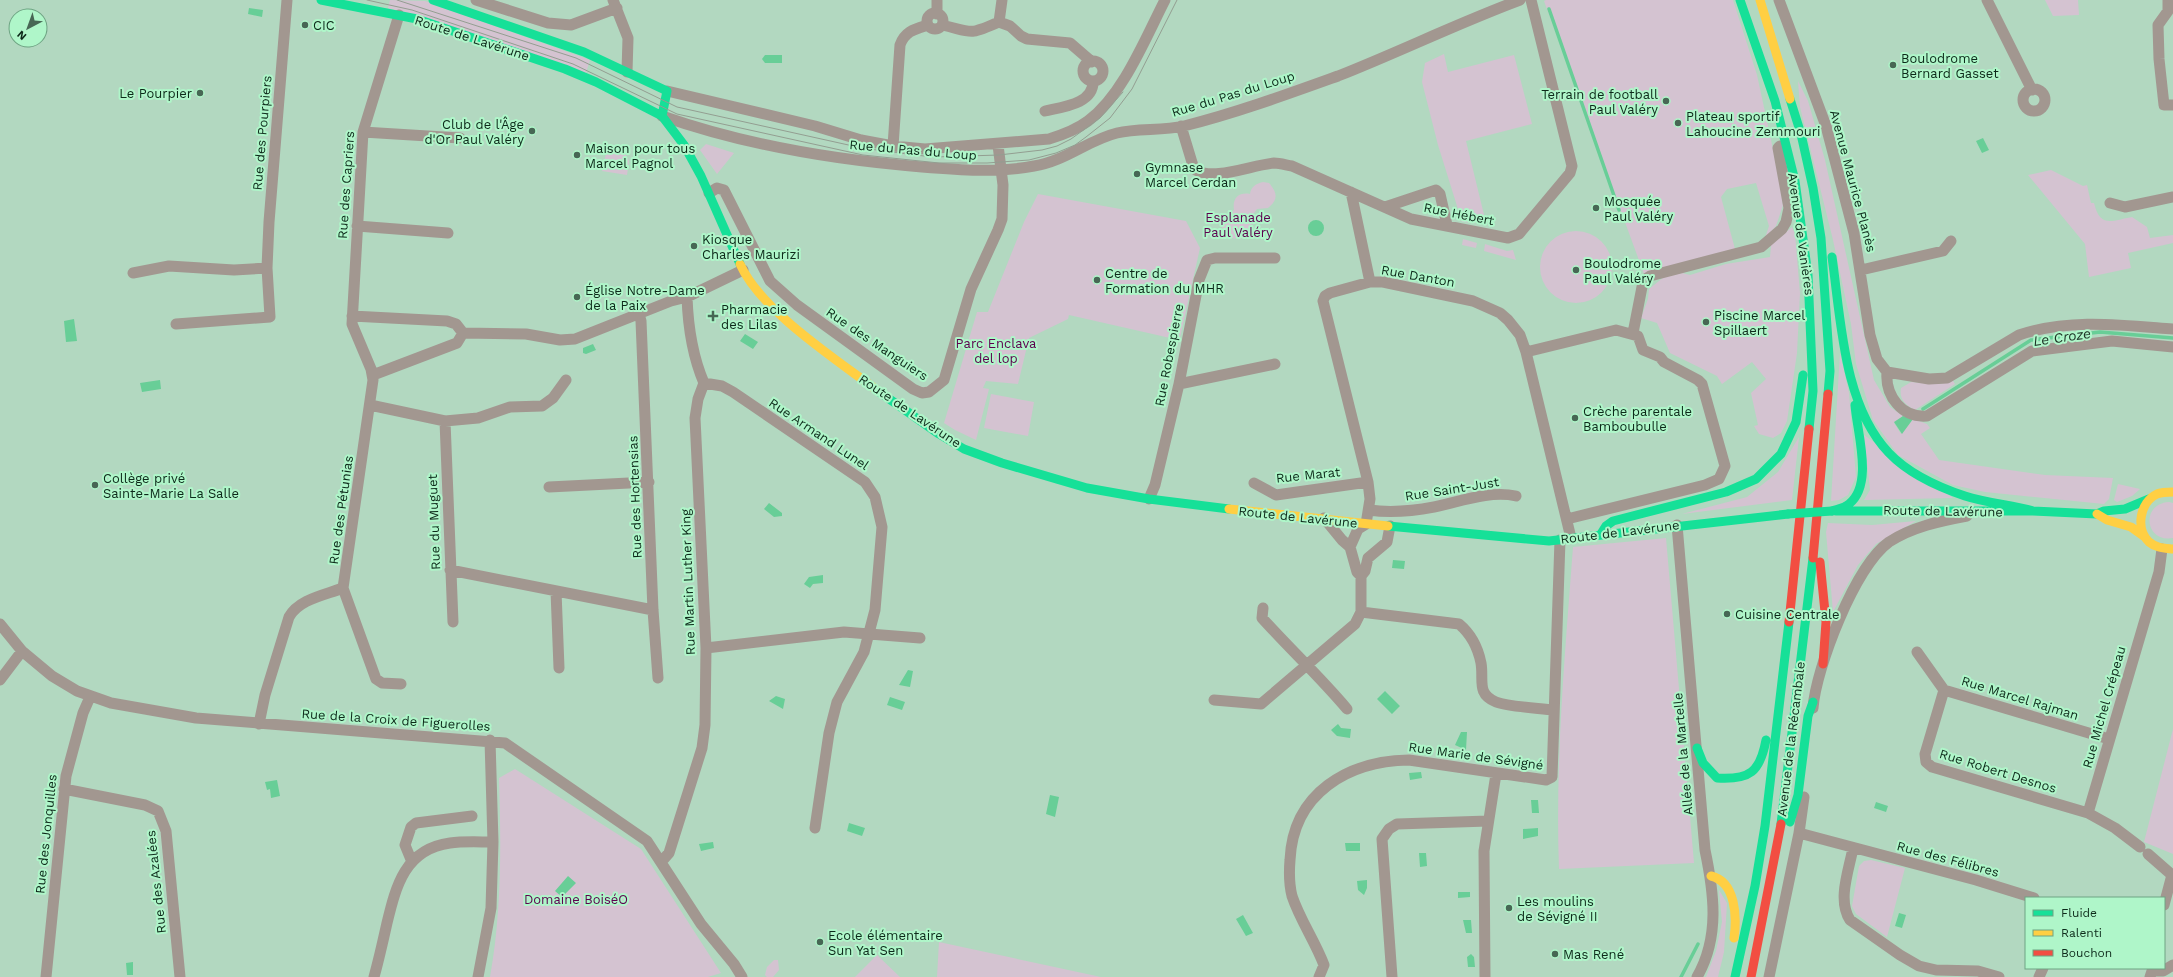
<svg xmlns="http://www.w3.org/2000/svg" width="2173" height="977" font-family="'Work Sans',sans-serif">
  <rect width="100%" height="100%" fill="#b2d8c0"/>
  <path fill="#d4c3d1" d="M390,0L425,1L590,60L586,73L388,8Z
    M1546,0H1733L1757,75L1779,177L1783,205L1776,226L1765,238L1769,226L1756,183L1727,189L1721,197L1735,249L1644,274L1544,1Z
    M2045,0H2078L2079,15L2053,16Z
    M1444,54L1448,72L1514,55L1532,124L1466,141L1486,223L1462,222L1438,145L1422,82L1425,63Z
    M1798,81L1808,101L1825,160L1874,380L1890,407L1903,416L1894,423L1901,434L1913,419L1927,424L1930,428L1921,434L1939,460L2045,475L2113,478L2109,499L2104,504L1985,492L1953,485L1898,455L1873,420L1856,364L1851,324L1833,240L1800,107Z
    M706,144L734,153L717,174L700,150Z
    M608,145L622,148L629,161L627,175L602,171Z
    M2051,170L2083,186L2087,185L2091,203H2094C2100,228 2111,221 2132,217L2147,227L2150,238L2173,235V243L2128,253L2131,268L2089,277L2085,244L2028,175Z
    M1263,182L1269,183C1278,193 1278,200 1268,208L1257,209L1251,217L1252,230C1239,249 1214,233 1224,218C1226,214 1230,212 1234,210C1232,198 1239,192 1250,194C1251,187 1255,184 1263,182Z
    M1038,194L1186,221L1200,248L1181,333L1179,340L1069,315L1068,319L1029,338L1018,384L986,381L983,388L989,389L976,440L955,430L944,423L977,312H988L1024,222Z
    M1792,227L1795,234L1800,293L1797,353L1787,421L1781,433L1773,438L1759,434L1754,426L1758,425L1751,393L1766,379L1752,362L1722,384L1717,376L1670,353L1657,323L1641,318L1648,299L1649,289L1664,277L1682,273L1690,275L1726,264L1770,257L1771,245Z
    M1540 267a36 36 0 1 1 72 0a36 36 0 1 1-72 0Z
    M1463,239L1477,243L1476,248L1462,245Z
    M1485,244L1507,251L1513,250L1516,260L1484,251Z
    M1840,353L1849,393L1856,477L1848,495L1839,500L1831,501Z
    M1953,381L1955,384L1915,410C1905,405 1899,399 1901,388L1911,382L1939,384Z
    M991,394L1034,402L1028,436L984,428Z
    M1864,435L1953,498L1864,500L1870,490Z
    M1799,437L1792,500L1682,514L1747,497L1778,472Z
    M2118,484L2140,489L2132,496L2117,502L2114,500Z
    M2169,502L2173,503V538C2145,543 2140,504 2169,502Z
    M1916,521L1876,544L1858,565L1833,612L1826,532L1828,523L1872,525Z
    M1666,538L1694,863L1559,869C1555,761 1565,654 1573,547Z
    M2173,729V854L2144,842Z
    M515,769L641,849L721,973L708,977H490C502,911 501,844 499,778Z
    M1871,860L1905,868L1887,937L1856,914L1852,906L1859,866L1864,861Z
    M1719,890L1727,903L1724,952L1718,977H1706L1716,951L1722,922Z
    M939,942L1101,977H937Z
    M877,955L900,977H855Z
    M774,960H778L779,970L773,977H767L765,975L767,967Z"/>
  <path fill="#68ce97" d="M249,8L263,10L262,17L248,14Z
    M765,55H782V63H765L762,59Z
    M1983,138L1989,150L1982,153L1976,141Z
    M1308 228a8 8 0 1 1 16 0a8 8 0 1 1-16 0Z
    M74,319L77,341L66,342L64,321Z
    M745,334L758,342L753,349L740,341Z
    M593,344L596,350L586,354L583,353V348Z
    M160,380L161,389L142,392L140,383Z
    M1903,416L1913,419L1902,434L1894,422Z
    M769,503L782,513V516L774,517L764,509Z
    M1393,560L1405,561L1404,569L1392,568Z
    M823,575V583L813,584L810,588L804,584L809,577Z
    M908,670L913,671L910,687L899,685Z
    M1385,691L1400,706L1392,714L1377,699Z
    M776,696L785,699L783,709L769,701Z
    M890,697L905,702L902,710L887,705Z
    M1338,724L1341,728L1351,729L1350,738L1337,736L1331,730Z
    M1461,732H1467L1466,750L1455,745Z
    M1421,772L1422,778L1410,780L1409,773Z
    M277,780L280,796L271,798L270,789L267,790L265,782Z
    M1050,795L1059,797L1055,817L1046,814Z
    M1531,800H1538L1539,813H1532Z
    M1876,802L1888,806L1886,812L1874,808Z
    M849,823L865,828L862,836L847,831Z
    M1538,828V836L1523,839V829Z
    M713,842L714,848L701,851L699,844Z
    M1345,843H1360V851H1346Z
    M1419,853H1426L1427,866L1420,867Z
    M568,876L576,883L562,897L555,891Z
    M1367,880V888L1364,895L1358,890L1357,881Z
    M1458,892H1470V897L1458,898Z
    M1899,913L1906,915L1902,928L1895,926Z
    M1243,915L1253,933L1246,936L1236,919Z
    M1463,920H1471L1472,933H1466Z
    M1471,954L1474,957L1475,967H1468L1467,957Z
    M133,962V975H127L126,963Z"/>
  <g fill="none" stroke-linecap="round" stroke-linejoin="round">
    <path stroke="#68ce97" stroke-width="3.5" d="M1549,9L1619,210
      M1923,409L2031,340L2100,332L2173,338
      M1681,977L1698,944"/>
    <path stroke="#a29790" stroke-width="11" d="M476,0L548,23L571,25L617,8
      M613,0L628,38L627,72
      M1779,0L1826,126L1854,233L1870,335L1877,359L1887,372
      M1987,0L2032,90
      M2168,0V11L2158,25L2159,59L2164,105H2173
      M927 21a8 8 0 1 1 16 0a8 8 0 1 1-16 0Z
      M937,14V0
      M999,22L1002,0
      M942,25C973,32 967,36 999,22L1010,26L1021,36L1027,39L1070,43L1092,62
      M1083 71a10 10 0 1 1 20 0a10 10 0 1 1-20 0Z
      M2023 100a11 11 0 1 1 22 0a11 11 0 1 1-22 0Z
      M667,91L815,126L861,140L893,146L925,149L1049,139C1062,135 1076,130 1088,121C1123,95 1145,39 1165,0
      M1045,111C1062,107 1094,104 1093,81
      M662,116C745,145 834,160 922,167C959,170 997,173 1034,166C1066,161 1088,140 1117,133C1138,128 1162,131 1184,126C1236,113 1288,94 1338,76C1399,52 1458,23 1520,0
      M1181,126L1194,169C1213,182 1251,165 1274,163C1280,163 1286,165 1292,166L1411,219L1508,238L1519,234L1570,173L1572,166L1531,0
      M363,132L460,138
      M893,146L900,45C905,31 915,29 928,25
      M1351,192L1370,282
      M709,193L717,188L724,190L770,281L797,305L913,389L922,393L929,392L944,380L971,289L998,230L1002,219L1003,185L998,145
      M2110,203L2125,207L2173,197
      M1385,207L1436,190L1440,194L1447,225
      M357,226L448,233
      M1861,270L1943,251L1951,241
      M133,273L169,266L234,270L267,268
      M639,314L641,321L653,610L658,678
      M352,316L447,321L456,324L463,333L457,343L373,375
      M176,324L270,317L267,268L269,222L287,0
      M463,333L526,334L560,340L575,339L671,301L687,297L743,270
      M1633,333L1642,287L1644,280L1650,276L1761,247L1782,229L1786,222L1789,208L1778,148L1780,146
      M1526,352L1616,330L1638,336L1643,350L1660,357L1664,362L1698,380L1702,384L1725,466L1719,479L1705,485L1567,519
      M1887,372C1885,396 1902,418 1927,416L2032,351L2112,341L2173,347
      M1887,372L1929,379L1947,378L2019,335C2069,318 2122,325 2173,329
      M704,383L722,386L733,392L865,482L875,497L882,527L875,610L864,652L837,702L829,733L815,828
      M1179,384L1275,364
      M370,405L445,421L478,418L510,407L542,406L553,398L566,380
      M445,421L453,622
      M1254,483L1276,495L1368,482
      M549,487L649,482
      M1149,499L1155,485L1179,384L1199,280L1207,260L1215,258H1275
      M1369,510C1390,513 1413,511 1434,507C1459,502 1490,490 1516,496
      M1324,518L1342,540L1350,547L1357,572L1361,576
      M1677,525L1705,850C1714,893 1720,937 1697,977
      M1350,547L1358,529L1366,524L1370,499L1368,482L1323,301L1325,296L1330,293L1370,282H1383L1473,301L1500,313L1508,320L1520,335L1526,352L1571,538
      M450,570L653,610
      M343,588L376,679L382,683L401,684
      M556,591L559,668
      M1263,608L1262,618C1290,649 1320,677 1347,709
      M1361,612L1459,624C1471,634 1478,648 1481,663C1484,680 1476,694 1496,702C1509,707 1538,708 1554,710
      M0,624L22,651L52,676L77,691L111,703L196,718L505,743L647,841L701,924L734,964L742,977
      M706,648L844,632L920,638
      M1917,652L1944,690L2109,739
      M0,680L22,651
      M1944,690L1925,754L1926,762L1932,767L2088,813
      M1214,700L1261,704L1355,624L1361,612V576L1365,571L1368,558L1387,542L1390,526
      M1813,708C1816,668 1855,566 1889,542C1912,527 1940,521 1967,516
      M259,724L265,695L289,617C299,599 325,595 343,588L373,380L371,369L352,324L363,132L399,15
      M64,789L145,805L158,811L166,831L180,977
      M1799,833L1976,880L2034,898
      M2140,847L2115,828L2088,813L2159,572L2162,549
      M1853,848C1849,870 1837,900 1850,920L1900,955L1919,966L1936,970L1978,971L1999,977
      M2148,854L2172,875L2164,905
      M412,862L405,845L411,827L416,823L472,816
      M661,862L669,853L702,748L705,725L706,648L695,418L698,399L704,383C692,355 688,326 687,297
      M46,977L66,776L83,713L90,697
      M374,977C379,959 383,941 387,923C396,886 405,849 450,843C463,841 479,842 493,842
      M478,977L491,908L493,842L490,740
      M1319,977L1324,965C1315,941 1300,920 1292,896C1289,884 1289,872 1290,860C1293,793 1348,761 1409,760L1546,780L1552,777L1560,540
      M1392,977L1382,839L1389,829L1397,824L1488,821
      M1485,977L1484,851L1496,774
      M1769,977L1799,833L1804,797
      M2039,977L2043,968
      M2150,977L2152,971H2163L2173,965"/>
    <path stroke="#16e098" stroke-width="9" d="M321,0L417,19L565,69L596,82L662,116L684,145L701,176L740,264
      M433,0L584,52L667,91L662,116
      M1740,0L1775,101L1795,181L1808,275L1813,391L1809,429
      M1790,99L1801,134L1813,188L1821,238L1830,371L1828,394
      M1832,257C1841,319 1843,405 1889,453C1909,474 1938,487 1965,496C1987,503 2011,505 2033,511
      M878,391L939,434L964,449L1002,463L1087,488L1149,499L1229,509
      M1832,511C1838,509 1845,508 1849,504C1874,484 1857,433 1855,405
      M1836,511H2033L2097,514L2104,511L2125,509L2149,499
      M1388,526L1549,541L1788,514
      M1601,534L1606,526L1613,521L1726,492L1756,479L1781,454L1796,422L1803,375
      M1697,748L1703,763L1717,778C1750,780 1760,772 1766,740
      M1790,822L1798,795L1808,716L1813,702
      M1781,824L1813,558
      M1735,977L1755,886L1765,826L1789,622"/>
    <path stroke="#ffcf43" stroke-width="9" d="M1760,0L1790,99
      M740,264C761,311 836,359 878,391
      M2173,492C2168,492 2162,492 2157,494C2140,502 2135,529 2149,542C2156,548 2164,548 2173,549
      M1229,509L1388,526
      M2097,514L2107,520L2131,527L2145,537
      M1711,876C1736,882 1737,917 1734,938"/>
    <path stroke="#f24e42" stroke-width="9" d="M1813,558L1828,394
      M1820,562L1826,622L1823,664
      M1789,622L1809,429
      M1751,977L1781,824"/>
    <path stroke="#939e91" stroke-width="1" d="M367,0L412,10L573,64L677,114L863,155L939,163H987L1029,160L1056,153L1075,145L1086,137L1110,118L1132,89L1177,0
      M397,0L576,58L677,107L862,148L915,155L934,157L999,155L1042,150L1057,146L1071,139L1100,118L1123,92"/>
    <path stroke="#16e098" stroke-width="9" d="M1788,514L1832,511"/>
  </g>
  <g fill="#476754" stroke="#aff6c9" stroke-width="1.5">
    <circle cx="305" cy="25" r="4"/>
    <circle cx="1893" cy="65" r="4"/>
    <circle cx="200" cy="93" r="4"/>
    <circle cx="1666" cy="101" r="4"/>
    <circle cx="1678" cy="123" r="4"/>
    <circle cx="532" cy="131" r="4"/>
    <circle cx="577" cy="155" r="4"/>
    <circle cx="1137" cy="174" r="4"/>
    <circle cx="1596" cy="208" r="4"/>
    <circle cx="694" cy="246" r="4"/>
    <circle cx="1576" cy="270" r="4"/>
    <circle cx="1097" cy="280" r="4"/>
    <circle cx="577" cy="297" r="4"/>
    <path d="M711 310h4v4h4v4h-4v4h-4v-4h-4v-4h4z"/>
    <circle cx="1706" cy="322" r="4"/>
    <circle cx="1575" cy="418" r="4"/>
    <circle cx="95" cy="485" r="4"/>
    <circle cx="1727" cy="614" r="4"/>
    <circle cx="1509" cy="908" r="4"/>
    <circle cx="820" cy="942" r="4"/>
    <circle cx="1555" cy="954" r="4"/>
  </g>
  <g text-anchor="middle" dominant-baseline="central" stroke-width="4" stroke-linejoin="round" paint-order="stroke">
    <g font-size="13" fill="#0d2a1a" stroke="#aff6c9" text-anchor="start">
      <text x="313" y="25">CIC</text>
      <text x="1901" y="58">Boulodrome<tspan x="1901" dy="15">Bernard Gasset</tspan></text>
      <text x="192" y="93" text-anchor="end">Le Pourpier</text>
      <text x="1658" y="94" text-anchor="end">Terrain de football<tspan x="1658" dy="15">Paul Valéry</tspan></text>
      <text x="1686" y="116">Plateau sportif<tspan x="1686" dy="15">Lahoucine Zemmouri</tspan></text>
      <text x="524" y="124" text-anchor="end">Club de l'Âge<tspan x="524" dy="15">d'Or Paul Valéry</tspan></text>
      <text x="585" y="148">Maison pour tous<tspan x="585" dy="15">Marcel Pagnol</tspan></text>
      <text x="1145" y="167">Gymnase<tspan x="1145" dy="15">Marcel Cerdan</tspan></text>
      <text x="1604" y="201">Mosquée<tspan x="1604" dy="15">Paul Valéry</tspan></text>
      <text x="702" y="239">Kiosque<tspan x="702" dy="15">Charles Maurizi</tspan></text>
      <text x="1584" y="263">Boulodrome<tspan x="1584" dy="15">Paul Valéry</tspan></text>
      <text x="1105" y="273">Centre de<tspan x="1105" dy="15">Formation du MHR</tspan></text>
      <text x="585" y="290">Église Notre-Dame<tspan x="585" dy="15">de la Paix</tspan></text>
      <text x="721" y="309">Pharmacie<tspan x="721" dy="15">des Lilas</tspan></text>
      <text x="1714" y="315">Piscine Marcel<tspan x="1714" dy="15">Spillaert</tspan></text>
      <text x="1583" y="411">Crèche parentale<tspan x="1583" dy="15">Bamboubulle</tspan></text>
      <text x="103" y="478">Collège privé<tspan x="103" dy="15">Sainte-Marie La Salle</tspan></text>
      <text x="1735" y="614">Cuisine Centrale</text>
      <text x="1517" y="901">Les moulins<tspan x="1517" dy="15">de Sévigné II</tspan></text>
      <text x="828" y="935">Ecole élémentaire<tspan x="828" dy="15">Sun Yat Sen</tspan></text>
      <text x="1563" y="954">Mas René</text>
    </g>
    <g font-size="13" fill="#0d2a1a" stroke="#aff6c9">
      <text transform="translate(472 38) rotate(18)">Route de Lavérune</text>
      <text transform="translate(1233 94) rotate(-17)">Rue du Pas du Loup</text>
      <text transform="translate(262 133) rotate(-85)">Rue des Pourpiers</text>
      <text transform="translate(913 150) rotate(5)">Rue du Pas du Loup</text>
      <text transform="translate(1853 181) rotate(75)">Avenue Maurice Planès</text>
      <text transform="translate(346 185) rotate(-86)">Rue des Capriers</text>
      <text transform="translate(1459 214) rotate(11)">Rue Hébert</text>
      <text transform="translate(1801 234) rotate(82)">Avenue de Vanières</text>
      <text transform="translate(1418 276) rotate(10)">Rue Danton</text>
      <text transform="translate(877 344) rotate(34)">Rue des Manguiers</text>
      <text transform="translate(1169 355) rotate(-79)">Rue Robespierre</text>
      <text transform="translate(910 411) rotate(34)">Route de Lavérune</text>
      <text transform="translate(819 434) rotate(34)">Rue Armand Lunel</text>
      <text transform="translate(1308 475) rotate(-6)">Rue Marat</text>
      <text transform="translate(1452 489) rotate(-9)">Rue Saint-Just</text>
      <text transform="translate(635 497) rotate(-92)">Rue des Hortensias</text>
      <text transform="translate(341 510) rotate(-82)">Rue des Pétunias</text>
      <text transform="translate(1943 511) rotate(1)">Route de Lavérune</text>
      <text transform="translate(1298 517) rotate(6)">Route de Lavérune</text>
      <text transform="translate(434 522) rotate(-92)">Rue du Muguet</text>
      <text transform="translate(1620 532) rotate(-7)">Route de Lavérune</text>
      <text transform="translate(688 582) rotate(-92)">Rue Martin Luther King</text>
      <text transform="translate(2020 698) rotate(17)">Rue Marcel Rajman</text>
      <text transform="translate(2104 707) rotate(-74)">Rue Michel Crépeau</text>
      <text transform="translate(396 720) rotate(4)">Rue de la Croix de Figuerolles</text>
      <text transform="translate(1791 739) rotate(-83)">Avenue de la Récambale</text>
      <text transform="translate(1683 754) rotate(-95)">Allée de la Martelle</text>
      <text transform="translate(1476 756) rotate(8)">Rue Marie de Sévigné</text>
      <text transform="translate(1998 771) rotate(17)">Rue Robert Desnos</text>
      <text transform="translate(46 834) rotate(-84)">Rue des Jonquilles</text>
      <text transform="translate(1948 859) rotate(15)">Rue des Félibres</text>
      <text transform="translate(156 882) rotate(-96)">Rue des Azalées</text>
    </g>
    <g font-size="13" fill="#5c004e" stroke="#aff6c9">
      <text x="1238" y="217">Esplanade<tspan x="1238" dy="15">Paul Valéry</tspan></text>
      <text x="996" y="343">Parc Enclava<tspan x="996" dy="15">del lop</tspan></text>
      <text x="576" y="899">Domaine BoiséO</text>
    </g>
    <g font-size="14" font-style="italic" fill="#1a2f22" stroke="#aff6c9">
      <text transform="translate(2062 337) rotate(-8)">Le Croze</text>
    </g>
  </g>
  <rect x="2025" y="897" width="140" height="72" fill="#aff6c9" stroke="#6ea483"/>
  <rect x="2033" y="910" width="20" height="6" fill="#16e098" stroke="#6ea483"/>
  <text x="2061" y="917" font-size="12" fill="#0d2a1a">Fluide</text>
  <rect x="2033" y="930" width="20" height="6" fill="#ffcf43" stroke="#6ea483"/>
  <text x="2061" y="937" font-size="12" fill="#0d2a1a">Ralenti</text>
  <rect x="2033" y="950" width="20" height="6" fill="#f24e42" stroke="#6ea483"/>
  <text x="2061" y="957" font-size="12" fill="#0d2a1a">Bouchon</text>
  <g transform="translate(28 28) rotate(221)"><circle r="19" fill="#aff6c9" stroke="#6ea483"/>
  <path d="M0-3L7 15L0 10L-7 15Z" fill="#476754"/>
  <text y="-6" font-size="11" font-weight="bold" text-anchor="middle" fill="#0d2a1a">N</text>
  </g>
</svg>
